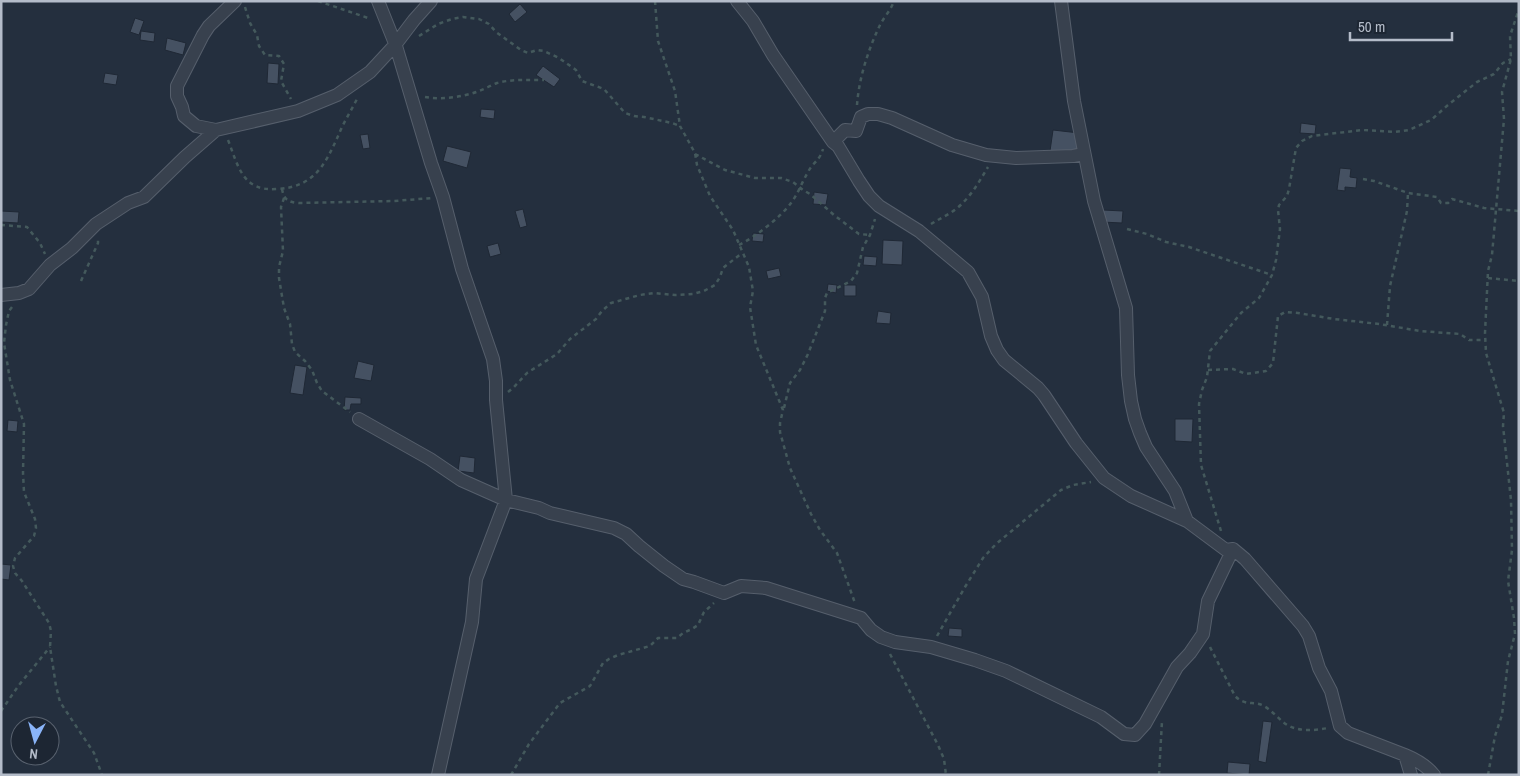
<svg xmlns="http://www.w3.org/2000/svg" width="1520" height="776" font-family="'Archivo Narrow',sans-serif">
  <rect width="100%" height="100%" fill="#242f3e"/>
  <path fill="#455162" stroke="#1f2835" d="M520,4L527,12L515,22L509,14Z
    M135,18L144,21L139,35L130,32Z
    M141,31L155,33L154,42L140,40Z
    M167,38L186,43L183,55L165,50Z
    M268,63L279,64L278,84L267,83Z
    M543,66L560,79L554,87L536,75Z
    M105,73L118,75L116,85L103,83Z
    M481,109L495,110L494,119L480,117Z
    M1301,123L1316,125L1315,134L1300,133Z
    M1053,130L1079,133L1077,154L1050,151Z
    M368,134L370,148L363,149L360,135Z
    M447,146L471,152L467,168L443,161Z
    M1340,168L1351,169L1350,177L1357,178L1356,188L1345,187V191L1337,190Z
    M814,192L828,194L826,205L813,204Z
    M523,209L527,226L520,228L515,211Z
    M1103,210L1123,211L1122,223L1102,222Z
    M1,211L19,212L18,223L1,222Z
    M753,233L764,234L763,242L752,241Z
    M883,240L903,241L902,265L882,264Z
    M498,243L501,254L490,257L487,246Z
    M864,256L877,257L876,266L863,265Z
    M779,268L781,276L768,279L766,271Z
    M828,284L837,285L836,293L827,291Z
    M844,285H856V296H844Z
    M878,311L891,313L890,324L876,323Z
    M358,361L374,365L371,381L354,378Z
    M295,365L307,367L303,395L290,393Z
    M345,397L361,398V404H351L350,410H344Z
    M1175,419H1193L1192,442L1175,441Z
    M8,420L18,421L17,432L7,431Z
    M460,456L475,458L474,473L458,471Z
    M1,564L11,565L9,580L1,579Z
    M949,628L962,629V637L948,636Z
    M1263,721L1272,722L1266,763L1258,761Z
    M1228,762L1250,764L1249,775L1227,773Z"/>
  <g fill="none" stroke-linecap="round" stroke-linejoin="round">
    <defs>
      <path id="street" d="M378,1L396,46L431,163L443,197L462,269L493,359L496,381V400L506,500L476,579L472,622L438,775
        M737,1L753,21L773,55L833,142L838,146L859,181L869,196L879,206L919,231L968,272L982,297L991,336L997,350L1004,360L1038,388L1044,395L1076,443L1104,478L1131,496L1187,521L1226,550L1233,549L1245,559L1303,626L1309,636L1319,668L1331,691L1340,726L1348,733L1405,755L1411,775
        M1061,1L1074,101L1094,201L1126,308L1128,375L1131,401L1135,419L1140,433L1146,447L1175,491L1187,521
        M216,130L196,126L184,116L182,107L177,96V86L203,35L209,26L235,1
        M833,142L845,130L856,131L861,117L868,114H878L892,118L952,145L986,155L1016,158L1073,156L1084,154
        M1,295L19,293L29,289L50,265L72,248L96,224L128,203L144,197L185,157L216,130L298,111L337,95L370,72L395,45L414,20L431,1
        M359,419L430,459L461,480L506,500L539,508L550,513L614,528L626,534L639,546L664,566L683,579L694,582L724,593L741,586L766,588L861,618L871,630L881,637L895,642L931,647L975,660L1006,671L1101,717L1124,734L1135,735L1145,724L1177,667L1190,653L1203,634L1208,601L1233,549
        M1405,755C1417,760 1426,765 1434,775"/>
    </defs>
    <use href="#street" stroke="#565f6c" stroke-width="14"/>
    <path stroke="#44595c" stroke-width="2.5" stroke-dasharray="4 4" stroke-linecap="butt" d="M318,1L371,19
      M655,1L658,41L675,91L680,126L695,153L697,165L710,196L733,230L749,267L753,291L750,307L756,345L783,410L780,423V432L790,468L811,514L820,530L837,553L855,603
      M245,7L250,23L257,35L259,46L265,55L279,56L284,64L281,81L291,99
      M419,36L438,24L452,19L463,17L479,19L489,24L496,32L521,50L528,53L537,50L544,51L559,58L576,70L582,81L604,89L625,113L634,116L644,117L672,123L680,126
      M425,97C443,100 463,97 479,91C485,89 491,85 497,83C512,79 528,80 544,80
      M857,105C859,78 868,50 880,25C884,17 891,10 894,1
      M228,140C238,165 242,192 277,189C317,187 327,161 342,127C347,117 353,107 358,97
      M695,154L725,170L755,178H781L793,182L803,190L810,194L834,215L859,234L870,235
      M1363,179L1374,181L1408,193L1437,197L1441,203H1448L1452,199L1484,208L1519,211
      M282,189C284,200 288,202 299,203L394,201L432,198
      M284,198L281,207L283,251L279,267V278L284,308L290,324L292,344L295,352L305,361L312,370L317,383L322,391L350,412
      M931,224C939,219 948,215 956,209C970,198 979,182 988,167
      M1,225L27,227L40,243L45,254
      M1127,229L1147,234L1166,242L1189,247L1272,275
      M739,245C755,237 780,218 791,203C798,194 802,182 808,172C813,162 819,162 823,149
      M1488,278L1519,281
      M81,281L98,243V239
      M12,307L9,311L6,325L4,343L10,380L24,424L23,473L24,492L35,519L36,528L34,536L15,558L13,566L15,573L22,581L49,623L51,631L50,647L56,686L60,702L94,753L102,775
      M1387,325L1390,286L1407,211L1408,193
      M1208,370L1233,369L1246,374L1266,371L1273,363L1278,316L1285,312L1298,313L1334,319L1379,324L1420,331L1460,334L1469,340H1485
      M508,392L514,387L527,373L557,354L570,339L596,319L602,311L611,303L640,295L654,293L675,295L693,294L704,291L715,285L720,277L723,268L742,253
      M784,408L790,383L800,370L808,354L825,311V298L827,293L851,281L857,273L863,247L870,235L875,219
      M1221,531L1201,465L1199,404L1202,390L1207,377L1210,351L1241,313L1259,298L1272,275L1276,260L1280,229L1278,210L1279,205L1287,196L1289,189L1296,148L1302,141L1312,136L1362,130L1395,132L1409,130L1431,120L1448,105L1477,82L1494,74L1503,63L1511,59
      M937,636L965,587L983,558L996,544L1061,490L1073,485L1091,482
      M1210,647L1235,696C1246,707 1253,700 1264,706C1271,710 1277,717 1283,722C1295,732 1313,731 1328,728
      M890,654L938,745L944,759L946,775
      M1,711L19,685L50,647
      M511,775L529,744L560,703L590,686L603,663L609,659L618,655L650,646L658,638H677L683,633L692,629L698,625L704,612L714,603
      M1159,775L1162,721
      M1488,775L1495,736L1502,715L1508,661L1515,634L1514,618L1508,581L1512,550L1511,500L1503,426L1504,413L1486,353L1485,333L1488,271L1492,255L1504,119L1502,92L1511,59L1510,36L1519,9"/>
    <use href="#street" stroke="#38414e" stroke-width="12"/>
  </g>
  <rect width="1520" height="776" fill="none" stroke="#b4bcc9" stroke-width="5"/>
  <g transform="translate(35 741) rotate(186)"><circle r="24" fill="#1d2633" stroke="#59626f"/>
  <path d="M0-4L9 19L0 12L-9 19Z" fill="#8ab4f8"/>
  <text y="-8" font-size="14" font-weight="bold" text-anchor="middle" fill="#b4bcc9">N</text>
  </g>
  <path d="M1350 32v8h102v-8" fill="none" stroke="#b4bcc9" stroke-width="2.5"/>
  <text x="1358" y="32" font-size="15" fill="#b4bcc9" stroke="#1d2633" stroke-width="4" paint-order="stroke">50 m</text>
</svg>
